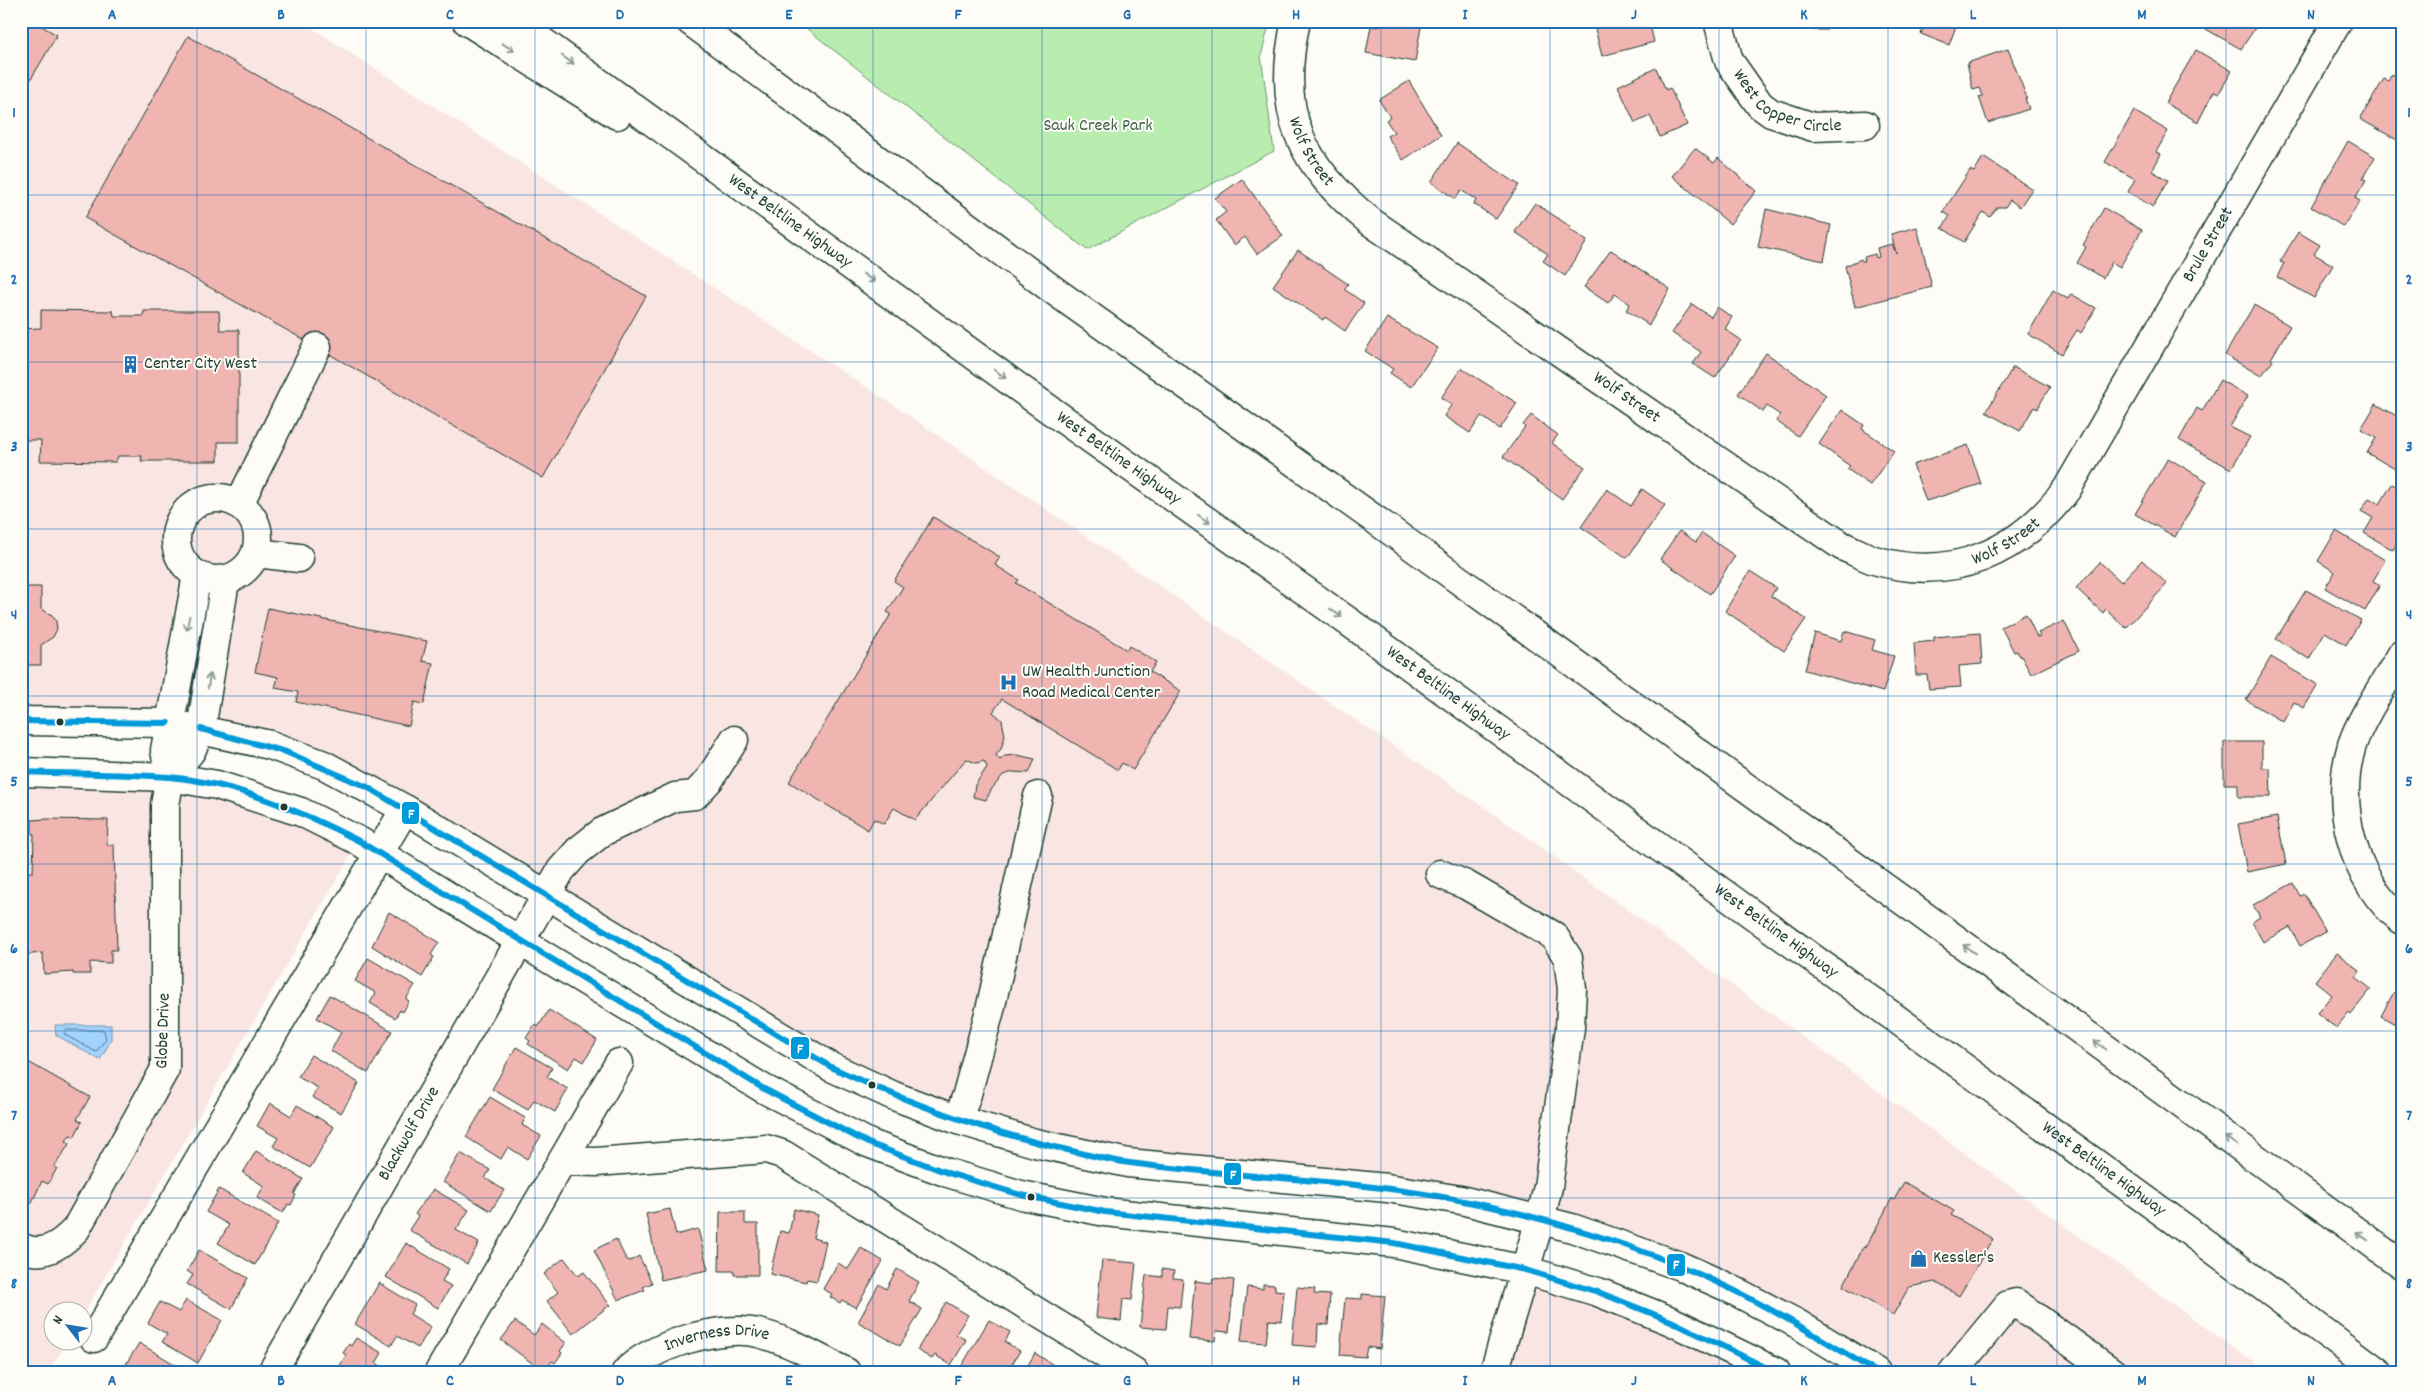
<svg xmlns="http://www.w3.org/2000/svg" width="2423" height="1393" font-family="Dekko,sans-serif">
  <rect width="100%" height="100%" fill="#fdfcf7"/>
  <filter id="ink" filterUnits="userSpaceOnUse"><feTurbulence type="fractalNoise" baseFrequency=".02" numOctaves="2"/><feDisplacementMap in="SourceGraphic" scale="10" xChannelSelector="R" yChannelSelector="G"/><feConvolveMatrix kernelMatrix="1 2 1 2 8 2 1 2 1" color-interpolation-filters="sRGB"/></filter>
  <g filter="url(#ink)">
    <path fill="#f9e6e2" d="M21,21H301L610,220L892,404L1513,827L2267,1372H1876L1572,1228L1215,1172L894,1096L270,745L21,721Z
      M21,772L170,777L359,841L83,1315L82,1310H52V1340L68,1341L48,1372H21Z
      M1525,1270L1776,1372H1494Z"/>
    <path fill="#b8edaf" stroke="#6c9572" d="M797,21H1270L1261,56L1274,151L1087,250Z"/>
    <path fill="#a2d3ff" stroke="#6e97ae" d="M55,1025H111V1040L100,1060L56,1035Z"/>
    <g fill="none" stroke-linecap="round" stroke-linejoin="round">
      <path stroke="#537985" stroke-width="1" d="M66,1030H104L106,1039L96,1052L65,1035Z"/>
    </g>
    <path fill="#f0b4b1" stroke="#1f3d34" d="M21,21H33L57,35L21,96Z
      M1380,21H1422L1415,62L1366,53L1371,26L1379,27Z
      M1593,21H1649L1654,42L1602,56Z
      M1813,21H1852L1851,27L1827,26V30H1813Z
      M1921,21H1958L1949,45L1921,34L1925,23Z
      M2198,21H2253L2258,24L2241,49L2197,24Z
      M188,36L646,296L543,478L317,347L85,218Z
      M2008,49L2027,98H2025L2029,109L1988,123L1979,97L1983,96L1980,88L1973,90L1967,63Z
      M2196,50L2232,71L2219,93L2214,91L2198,122L2165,103Z
      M1656,68L1666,90L1670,88L1687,125L1660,137L1650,116L1635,123L1618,86Z
      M2392,74L2402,80V132L2397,140L2360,119L2384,79L2388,81Z
      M1409,81L1441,135L1403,160L1387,136L1394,132L1386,120L1390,117L1379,100Z
      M2134,111L2168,131L2156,152L2161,154L2152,171L2168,180L2153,207L2128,192L2135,179L2105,162Z
      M2348,141L2375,157L2363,178L2366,180L2355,198L2360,201L2344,227L2311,207Z
      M1457,143L1519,185L1496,219L1474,204L1476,200L1461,190L1455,199L1431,182Z
      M1695,148L1714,163L1718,158L1756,191L1730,224L1672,176Z
      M1983,157L2032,189L2020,207L2010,200L2005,207H1997L1990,217L1983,212L1964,242L1942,228L1950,216L1943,212L1970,170L1974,172Z
      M1242,179L1283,236L1257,254L1245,237L1234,245L1216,220L1226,212L1215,198Z
      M1535,203L1571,227L1569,229L1587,241L1565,276L1543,261L1548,254L1515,232Z
      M2104,208L2142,230L2120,267L2112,262L2103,278L2077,263L2086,247L2083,245Z
      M1766,209L1831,225L1824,261L1758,247Z
      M1917,227L1932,287L1855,307L1845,266L1861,259L1862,261H1865L1864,257L1875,254L1876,258L1879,257L1877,248L1892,244L1896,253L1891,234Z
      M2298,232L2320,245L2314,254L2333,265L2314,298L2277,277L2284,263L2280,262Z
      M1298,250L1348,284L1344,289L1364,303L1345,331L1325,317L1323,320L1273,286Z
      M1611,250L1670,289L1649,325L1626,310L1630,304L1615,294L1608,303L1584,287Z
      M2053,290L2068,299L2071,294L2096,308L2081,333L2077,330L2062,354L2028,334Z
      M1692,304L1711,317L1717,307L1732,317L1725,329L1741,340L1715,378L1693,364L1701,352L1672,333Z
      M2254,305L2290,326L2271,359L2273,361L2261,376L2225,355Z
      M41,310L113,311L114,316H143L144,311H219L220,330H239V442H218V461H141L142,456H118L116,462L40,461L41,440H21V329L41,328Z
      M1387,318L1438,348L1411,387L1390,373L1393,369L1365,351Z
      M1766,353L1826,395L1798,436L1776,421L1780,415L1767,406L1763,412L1738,394Z
      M2013,367L2050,387L2037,409L2034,407L2020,431L1986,412Z
      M1461,368L1517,403L1500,429L1481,416L1470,433L1444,416L1452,404L1441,398Z
      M2220,380L2248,396L2230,427L2250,437L2231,469L2179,440L2197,408L2202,411Z
      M2376,404L2402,419V473L2367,453L2376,438L2361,429Z
      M1842,410L1864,425L1862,429L1894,451L1870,485L1847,469L1850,466L1819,444Z
      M1531,415L1558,435L1552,443L1585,467L1562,499L1503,457L1525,427L1523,425Z
      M1968,445L1981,484L1926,501L1913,465Z
      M21,448L24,454L25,496L21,495Z
      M2168,458L2207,481L2175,537L2135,514Z
      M2392,484L2402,489V534L2393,550L2364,533L2373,518L2361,511L2369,498L2380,504Z
      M1607,489L1631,506L1642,489L1665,505L1627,558L1581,527Z
      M933,517L1000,557L995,565L1019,580L1016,583L1127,650L1129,646L1156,662L1150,672L1181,691L1133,770L1122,763L1118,770L1002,699L993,712L1002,720L1005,736L1001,749L996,755L1000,760L1005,756L1017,755L1035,759L1029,773L1013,772L1003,775L991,790L986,800L973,797L975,785L987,767L984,761L976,763L966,759L915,820L894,808L884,824L874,819L868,830L789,782L891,614L887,612L903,587L894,581Z
      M21,520L24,521V587H41V609L52,615L56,621L57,629L53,637L41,645V665H21Z
      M1679,531L1696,542L1702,533L1735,556L1710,594L1660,559Z
      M2336,531L2385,560L2373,581L2380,585L2365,611L2325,588L2335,572L2318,561Z
      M2142,560L2167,584L2126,628L2106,609L2103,613L2076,588L2100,562L2121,582Z
      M1750,571L1776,588L1771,596L1806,619L1784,651L1725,611Z
      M2306,590L2361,620L2346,645L2325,632L2309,659L2276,639Z
      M268,608L427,641L422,661L433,663L424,704L414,702L409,726L296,702L298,692L275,688L278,677L255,672Z
      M2026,614L2037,637L2040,636L2038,633L2064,621L2079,651L2031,674L2021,656L2020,657L2017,651L2014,652L2001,627Z
      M1844,631L1875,640L1872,650L1894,656L1883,692L1805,670L1815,633L1841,641Z
      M1980,633L1982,664L1959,666L1961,687L1929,689L1927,675H1916L1914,643L1934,641V637Z
      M2271,657L2318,685L2304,708L2294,702L2283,722L2246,700Z
      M2224,742H2262V768H2270L2271,797H2238V784H2224Z
      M2277,817L2286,864L2247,872L2238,824Z
      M47,819L108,820L107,845H114L117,950H111V963L90,962V974H73V972L44,974L43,953L21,955V869H24V872H33L34,834H32V820Z
      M2293,883L2300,896L2304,894L2326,932L2300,946L2290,927L2263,942L2252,922L2260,917L2253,905Z
      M389,912L439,942L431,955L434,957L422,977L372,946Z
      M2337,953L2360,971L2356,977L2371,989L2351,1014L2349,1012L2336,1028L2317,1013L2332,995L2315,981Z
      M368,958L415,985L406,999L409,1001L403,1012L400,1010L395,1018L370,1003L376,993L355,981Z
      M2394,992L2402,997V1028L2381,1016Z
      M330,995L392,1031L368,1073L331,1051L341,1032L317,1018Z
      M549,1010L597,1040L584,1062L576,1057L568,1069L528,1044L530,1041L526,1038L535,1024L538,1027Z
      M516,1047L552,1068L547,1077L568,1089L555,1112L534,1100L528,1110L492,1089Z
      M311,1055L359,1083L341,1113L312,1097L318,1088L298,1077Z
      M23,1059L90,1097L77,1119L82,1122L74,1137L70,1135L66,1141L70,1143L54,1167L57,1168L48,1184L42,1181L31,1204L21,1199V1063Z
      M490,1097L525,1118L522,1125L541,1136L527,1159L508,1147L501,1159L466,1137Z
      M270,1103L291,1116L297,1105L334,1127L310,1168L273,1146L278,1138L257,1126Z
      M256,1151L303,1179L294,1194L296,1195L291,1205L288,1204L283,1213L257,1198L264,1186L243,1173Z
      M460,1153L490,1170L485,1178L504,1190L491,1211L443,1182Z
      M1904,1182L1954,1211L1951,1215L1993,1239L1959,1296L1935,1282L1909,1287L1893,1315L1843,1286L1864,1246L1866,1247L1892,1198L1894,1200Z
      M219,1189L278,1223L255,1265L218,1243L229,1225L206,1212Z
      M433,1189L469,1210L456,1230L479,1243L467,1264L409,1230L418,1216L415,1214Z
      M670,1209L676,1235L698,1229L708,1270L661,1280L646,1214Z
      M794,1209L818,1215L813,1238L826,1242L817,1281L807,1279L806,1282L770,1274L780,1231L789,1233Z
      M720,1212H745V1224H758V1275H734V1271H719Z
      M616,1239L626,1259L630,1261L639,1256L652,1283L643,1287L645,1290L618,1300L594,1250Z
      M406,1243L449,1269L442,1281L451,1286L438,1308L386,1277Z
      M861,1248L883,1261L856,1308L842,1300L840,1303L830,1297L832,1294L823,1289L838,1263L848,1269Z
      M199,1250L248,1278L231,1309L187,1284L193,1275L187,1271Z
      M564,1258L578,1276L584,1272L610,1305L573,1334L547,1301L558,1292L544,1274Z
      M1102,1260L1136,1263L1132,1300L1123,1299L1121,1321L1096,1318Z
      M897,1269L919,1282L909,1301L922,1309L900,1346L858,1322L879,1284L886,1289Z
      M1162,1269L1174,1271L1173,1278L1183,1279L1180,1307L1168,1306L1166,1329L1140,1327L1146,1275L1162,1277Z
      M1213,1278L1234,1280L1229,1332L1216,1331L1215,1341L1189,1339L1195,1281L1212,1283Z
      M379,1283L415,1305L410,1314L431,1327L418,1348L397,1336L391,1346L355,1324Z
      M1263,1284L1275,1285V1290L1284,1291L1281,1321L1269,1320L1266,1343L1241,1341L1247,1287L1263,1289Z
      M1297,1287L1315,1289L1314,1294L1330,1295L1328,1325L1318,1324L1317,1347L1292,1345Z
      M1362,1294L1385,1296L1380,1349L1367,1347L1365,1357L1340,1355L1345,1298L1362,1299Z
      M186,1300L222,1320L198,1363L162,1342L167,1334L148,1323L160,1302L179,1312Z
      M946,1302L968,1315L956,1334L966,1340L951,1365L935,1355L932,1359L917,1350Z
      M989,1320L1010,1332L1005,1342L1020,1351L1012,1364L1016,1367L1013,1372H958Z
      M515,1321L534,1335L542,1324L566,1343L560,1351L562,1353L555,1363L552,1361L544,1372L501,1340Z
      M356,1338L382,1353L376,1363L391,1372L337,1371L346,1355L343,1353L349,1344L351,1346Z
      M139,1343L188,1372H132L134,1368L126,1364Z
      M1035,1353L1055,1366L1052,1372H1024Z"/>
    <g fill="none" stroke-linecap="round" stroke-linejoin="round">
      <defs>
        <g id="minor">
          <path id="s1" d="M1296,21C1275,113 1300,165 1371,222L1842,546C1852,550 1863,556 1874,560C1952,583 2019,553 2067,489L2338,21"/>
          <path id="s2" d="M1718,21L1729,61L1760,105L1771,113L1813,127L1865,125"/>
          <circle cx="217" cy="539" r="41"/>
          <path d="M239,504L317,347"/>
          <path d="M256,553L299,558"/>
          <path d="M2402,654C2386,682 2362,715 2352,745C2334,804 2352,881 2402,920"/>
          <path d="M21,721L168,723L270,745L324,765L405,809L831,1067L894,1096L958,1120L1035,1143L1128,1163L1387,1188L1461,1200L1572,1228L1680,1266L1727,1287L1796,1323L1876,1372"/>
          <path d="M21,772L170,777L217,785L301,812L359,841L546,957L764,1089L868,1143L948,1173L1021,1195L1105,1212L1394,1243L1525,1270L1598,1292L1671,1321L1776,1372"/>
          <path d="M170,777L191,751L201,729L225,581"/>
          <path d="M1440,874L1466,885L1554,936L1568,958L1572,989L1570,1028L1548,1187L1540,1220L1494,1372"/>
          <path d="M958,1120L967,1094L990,1010L1038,796"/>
          <path d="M562,1161L619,1063"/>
          <path d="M21,1247C43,1259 62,1244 76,1229L165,1069V805L170,777L165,750L197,575"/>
          <path d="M94,1338L405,809"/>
          <path id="s3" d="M272,1372L561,870L578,851L602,832L675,797L695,795L709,780L734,740"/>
          <path d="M439,1372L562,1161L596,1162L766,1149L782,1154L1134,1372"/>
          <path id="s4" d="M626,1372C651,1345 722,1324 758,1333C789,1340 817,1358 846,1372"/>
          <path d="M1953,1372L2008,1305L2016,1303L2112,1372"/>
        </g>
        <g id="highway">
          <path d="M467,21L617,115"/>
          <path id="s5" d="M514,21L1022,390L1370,637L2190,1232L2378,1372"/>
          <path d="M690,21L1056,292L1391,531L1913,908L2402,1265"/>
        </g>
      </defs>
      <use href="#minor" stroke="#1f3d34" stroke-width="31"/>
      <use href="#highway" stroke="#1f3d34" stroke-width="31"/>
      <use href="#minor" stroke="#fdfcf7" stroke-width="28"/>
      <use href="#highway" stroke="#fdfcf7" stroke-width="28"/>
      <defs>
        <path id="bus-1" d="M21,721L168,723
          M201,729L286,752L367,787L831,1067C910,1104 990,1133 1076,1152C1094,1156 1112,1161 1130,1163C1239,1178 1351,1179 1459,1200C1547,1217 1646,1248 1727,1287C1778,1312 1827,1342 1876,1372
          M21,772C70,774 120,773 169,777C236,783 300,811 359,841L764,1089L868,1143L948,1173L1021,1195L1105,1212L1394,1243L1525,1270L1598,1292L1671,1321L1775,1372"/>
      </defs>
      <use href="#bus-1" stroke="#fdfcf7" stroke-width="10"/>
      <use href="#bus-1" stroke="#009ada" stroke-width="6"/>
    </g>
    <defs><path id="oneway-shaft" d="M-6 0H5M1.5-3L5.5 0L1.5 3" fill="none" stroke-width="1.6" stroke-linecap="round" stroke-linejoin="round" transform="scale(1.25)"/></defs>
    <g stroke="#8e9c96">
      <use href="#oneway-shaft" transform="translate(508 47) rotate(32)"/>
      <use href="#oneway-shaft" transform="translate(568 60) rotate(36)"/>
      <use href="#oneway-shaft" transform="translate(869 278) rotate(36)"/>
      <use href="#oneway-shaft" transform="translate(1000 374) rotate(36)"/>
      <use href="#oneway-shaft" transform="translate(1204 519) rotate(35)"/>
      <use href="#oneway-shaft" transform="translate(1336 613) rotate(35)"/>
      <use href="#oneway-shaft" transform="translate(188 623) rotate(101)"/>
      <use href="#oneway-shaft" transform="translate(209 681) rotate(-81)"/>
      <use href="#oneway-shaft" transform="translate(1969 949) rotate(-144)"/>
      <use href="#oneway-shaft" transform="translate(2100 1045) rotate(-144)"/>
      <use href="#oneway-shaft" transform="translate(2231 1141) rotate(-144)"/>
      <use href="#oneway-shaft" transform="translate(2362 1236) rotate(-144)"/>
    </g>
  </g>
  <path fill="none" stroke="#1f6fb2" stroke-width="1" stroke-opacity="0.55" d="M197,21V1372M366,21V1372M535,21V1372M704,21V1372M873,21V1372M1042,21V1372M1212,21V1372M1381,21V1372M1550,21V1372M1719,21V1372M1888,21V1372M2057,21V1372M2226,21V1372M21,195H2402M21,362H2402M21,529H2402M21,696H2402M21,864H2402M21,1031H2402M21,1198H2402"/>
  <defs>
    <symbol id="building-bare" viewBox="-9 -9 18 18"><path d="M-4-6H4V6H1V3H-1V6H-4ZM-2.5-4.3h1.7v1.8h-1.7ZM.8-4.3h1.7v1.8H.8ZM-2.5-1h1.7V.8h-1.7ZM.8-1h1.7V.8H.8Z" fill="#1f6fb2" stroke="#fdfcf7" stroke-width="2.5" paint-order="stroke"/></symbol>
    <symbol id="hospital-bare" viewBox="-9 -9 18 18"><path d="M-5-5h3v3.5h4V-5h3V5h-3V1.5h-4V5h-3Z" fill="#1f6fb2" stroke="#fdfcf7" stroke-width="2.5" paint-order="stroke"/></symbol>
    <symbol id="shop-bare" viewBox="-9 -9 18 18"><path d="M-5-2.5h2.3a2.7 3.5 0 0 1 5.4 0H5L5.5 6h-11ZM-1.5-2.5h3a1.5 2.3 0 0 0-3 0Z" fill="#1f6fb2" stroke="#fdfcf7" stroke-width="2.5" paint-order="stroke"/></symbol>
  </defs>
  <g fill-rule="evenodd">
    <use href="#building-bare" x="118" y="352" width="25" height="25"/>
    <use href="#hospital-bare" x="996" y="670" width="25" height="25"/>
    <use href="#shop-bare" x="1906" y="1246" width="25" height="25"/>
  </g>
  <g fill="#1f3d34" stroke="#fdfcf7" stroke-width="2">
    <circle cx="60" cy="722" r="4.5"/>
    <circle cx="284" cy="807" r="4.5"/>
    <circle cx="872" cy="1085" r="4.5"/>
    <circle cx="1031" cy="1197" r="4.5"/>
  </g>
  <g text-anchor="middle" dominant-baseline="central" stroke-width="4" stroke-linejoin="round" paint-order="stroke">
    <g font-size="18" fill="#1f3d34" stroke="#fdfcf7">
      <text stroke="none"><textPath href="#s2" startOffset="118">West Copper Circle</textPath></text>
      <text stroke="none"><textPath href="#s1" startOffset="136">Wolf Street</textPath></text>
      <text stroke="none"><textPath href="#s5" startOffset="341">West Beltline Highway</textPath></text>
      <text stroke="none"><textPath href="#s1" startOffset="1339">Brule Street</textPath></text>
      <text stroke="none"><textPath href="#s1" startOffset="540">Wolf Street</textPath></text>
      <text stroke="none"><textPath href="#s5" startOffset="746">West Beltline Highway</textPath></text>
      <text stroke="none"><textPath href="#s1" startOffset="975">Wolf Street</textPath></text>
      <text stroke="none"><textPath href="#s5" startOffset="1151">West Beltline Highway</textPath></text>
      <text stroke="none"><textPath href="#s5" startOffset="1556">West Beltline Highway</textPath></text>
      <text transform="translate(164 1031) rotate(-88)">Globe Drive</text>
      <text stroke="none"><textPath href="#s3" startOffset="275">Blackwolf Drive</textPath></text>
      <text stroke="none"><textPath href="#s5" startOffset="1961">West Beltline Highway</textPath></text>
      <text stroke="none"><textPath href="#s4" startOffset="100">Inverness Drive</textPath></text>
    </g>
    <g font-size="18" fill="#3e604d" stroke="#fdfcf7">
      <text x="1098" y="126">Sauk Creek Park</text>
    </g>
    <g font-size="18" fill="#1f3d34" stroke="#fdfcf7" text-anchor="start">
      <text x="144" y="364">Center City West</text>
      <text x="1022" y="672">UW Health Junction<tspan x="1022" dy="21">Road Medical Center</tspan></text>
      <text x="1933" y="1258">Kessler's</text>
    </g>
  </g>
  <g stroke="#fdfcf7" stroke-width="2">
    <rect x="401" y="801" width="19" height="24" rx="5" fill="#009ada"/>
    <rect x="790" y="1036" width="20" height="24" rx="5" fill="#009ada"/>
    <rect x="1223" y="1162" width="19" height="24" rx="5" fill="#009ada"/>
    <rect x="1666" y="1253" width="20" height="24" rx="5" fill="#009ada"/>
  </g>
  <g font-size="14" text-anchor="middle" font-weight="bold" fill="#fff">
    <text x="411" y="818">F</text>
    <text x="800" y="1053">F</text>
    <text x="1233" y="1179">F</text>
    <text x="1676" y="1269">F</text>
  </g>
  <rect width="2423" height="1393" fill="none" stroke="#fdfcf7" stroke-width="55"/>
  <g transform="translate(68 1326) rotate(301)"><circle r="24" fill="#fdfcf7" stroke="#a4b0a9"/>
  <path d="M0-4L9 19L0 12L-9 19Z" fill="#1f6fb2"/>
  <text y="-8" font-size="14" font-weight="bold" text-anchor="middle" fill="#1f3d34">N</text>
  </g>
  <rect x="28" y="28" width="2368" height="1338" fill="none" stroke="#1f6fb2" stroke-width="2"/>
  <g font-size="16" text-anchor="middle" font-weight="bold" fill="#1f6fb2">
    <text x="112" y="19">A</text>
    <text x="281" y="19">B</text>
    <text x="450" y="19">C</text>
    <text x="620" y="19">D</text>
    <text x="789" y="19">E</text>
    <text x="958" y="19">F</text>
    <text x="1127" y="19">G</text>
    <text x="1296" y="19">H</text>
    <text x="1465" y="19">I</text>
    <text x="1634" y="19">J</text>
    <text x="1804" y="19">K</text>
    <text x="1973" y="19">L</text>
    <text x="2142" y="19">M</text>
    <text x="2311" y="19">N</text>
    <text x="14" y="117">1</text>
    <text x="2409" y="117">1</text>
    <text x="14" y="284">2</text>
    <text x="2409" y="284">2</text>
    <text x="14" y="451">3</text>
    <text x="2409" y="451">3</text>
    <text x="14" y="619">4</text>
    <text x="2409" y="619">4</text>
    <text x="14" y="786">5</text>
    <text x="2409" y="786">5</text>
    <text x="14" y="953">6</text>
    <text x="2409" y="953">6</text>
    <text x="14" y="1120">7</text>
    <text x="2409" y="1120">7</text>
    <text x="14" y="1288">8</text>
    <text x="2409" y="1288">8</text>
    <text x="112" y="1385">A</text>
    <text x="281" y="1385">B</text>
    <text x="450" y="1385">C</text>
    <text x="620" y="1385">D</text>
    <text x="789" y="1385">E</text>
    <text x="958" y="1385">F</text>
    <text x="1127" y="1385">G</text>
    <text x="1296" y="1385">H</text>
    <text x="1465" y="1385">I</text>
    <text x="1634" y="1385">J</text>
    <text x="1804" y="1385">K</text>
    <text x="1973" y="1385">L</text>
    <text x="2142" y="1385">M</text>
    <text x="2311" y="1385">N</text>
  </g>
</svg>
